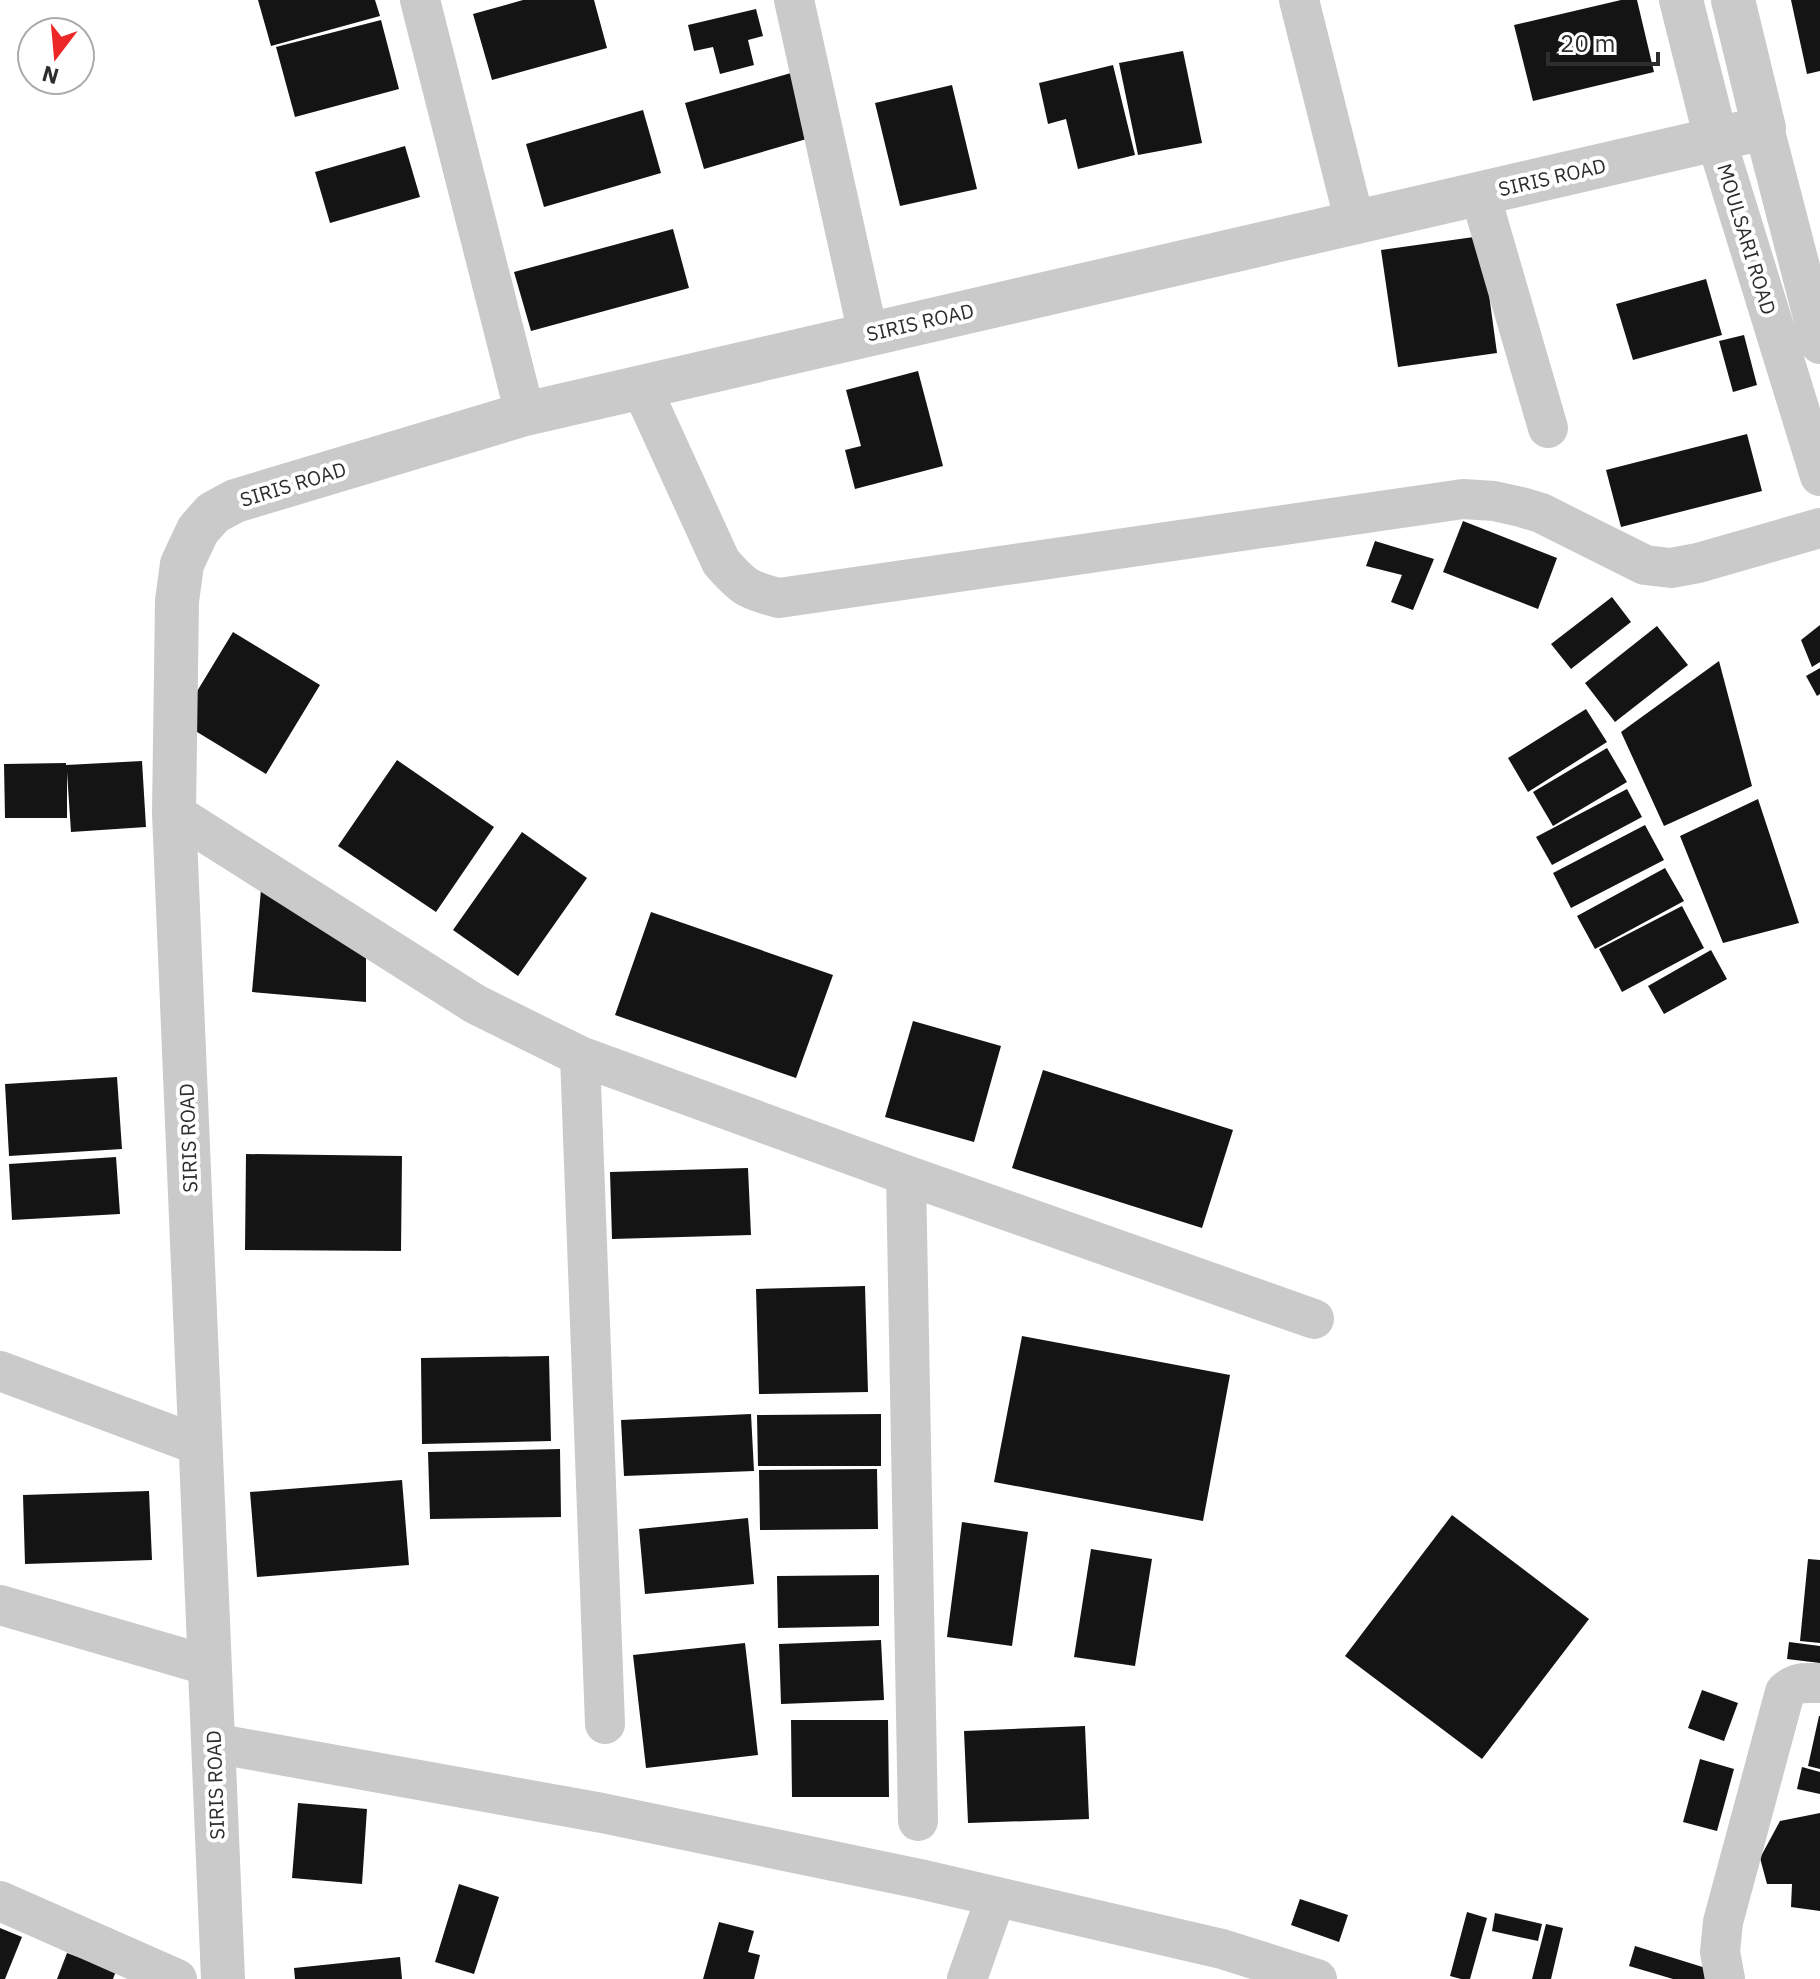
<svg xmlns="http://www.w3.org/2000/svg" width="1820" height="1979" font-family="'IBM Plex Sans',sans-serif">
  <rect width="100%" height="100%" fill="#fff"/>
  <path fill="#141414" d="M258,0H375L380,16L271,46Z
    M523,0H594L607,48L492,80L473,14Z
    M1621,0H1637L1654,72L1533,101L1514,25Z
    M1791,0H1820V71L1807,74Z
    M756,9L763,36L748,40L754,65L720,74L713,47L694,51L688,25Z
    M381,20L399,89L295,117L276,47Z
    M1183,51L1202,143L1138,155L1119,63Z
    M1113,65L1135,155L1078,169L1066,119L1048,124L1039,83Z
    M791,73L810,138L704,169L685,103Z
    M952,85L977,189L900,206L875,103Z
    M643,110L661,173L544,207L526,144Z
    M405,146L420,197L330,223L315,172Z
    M673,229L689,288L531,331L514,272Z
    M1481,236L1497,353L1398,367L1381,250Z
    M1706,279L1722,335L1633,360L1616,304Z
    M1744,335L1757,385L1733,392L1719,341Z
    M918,371L943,466L855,489L845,450L861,446L846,390Z
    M1747,434L1762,491L1621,527L1606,470Z
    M1463,521L1557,558L1538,609L1443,572Z
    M1375,541L1434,559L1413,610L1391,602L1402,575L1366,566Z
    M1612,597L1631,622L1571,669L1551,644Z
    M1820,625V662L1812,667L1801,640Z
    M1657,626L1688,665L1615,722L1585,683Z
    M233,632L320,685L266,774L179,721Z
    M1719,661L1752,786L1664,826L1621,732Z
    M1820,668V694L1817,696L1806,676Z
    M1586,709L1607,742L1528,792L1508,758Z
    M1607,748L1627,782L1553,826L1533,792Z
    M397,760L494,827L436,912L338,846Z
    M142,761L146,827L71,832L67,772V818H5L4,764L66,763V765Z
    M1627,789L1642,817L1552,865L1536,837Z
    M1758,799L1799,923L1723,943L1680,836Z
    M1645,825L1664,860L1571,908L1553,873Z
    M522,832L587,878L518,976L453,930Z
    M1665,868L1684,901L1595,949L1577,916Z
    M262,878L366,949V1002L252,992Z
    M1682,906L1704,948L1622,992L1599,949Z
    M651,912L833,975L796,1078L615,1015Z
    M1711,950L1727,979L1664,1014L1648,986Z
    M913,1021L1001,1046L974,1142L885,1117Z
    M1043,1070L1233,1130L1202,1228L1012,1168Z
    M117,1077L122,1149L9,1156L5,1084Z
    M246,1154L402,1156L401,1251L245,1250Z
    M116,1157L120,1214L12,1220L9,1164Z
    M748,1168L751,1235L612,1239L610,1172Z
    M865,1286L868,1392L759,1394L756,1289Z
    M1022,1336L1230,1375L1203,1521L994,1482Z
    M549,1356L551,1441L422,1444L421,1358Z
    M751,1414L754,1471L624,1476L621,1420Z
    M881,1414V1466H758L757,1415Z
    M560,1449L561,1517L430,1519L428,1452Z
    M877,1469L878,1529L760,1530L759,1470Z
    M402,1480L409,1565L257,1577L250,1492Z
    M149,1491L152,1560L25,1564L23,1495Z
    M1452,1515L1589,1619L1482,1759L1345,1656Z
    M748,1518L754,1584L645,1594L639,1529Z
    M962,1522L1028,1532L1012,1646L947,1637Z
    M1091,1549L1152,1559L1135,1666L1074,1657Z
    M1808,1559L1820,1560V1643L1800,1641Z
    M879,1575V1626L778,1628L777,1576Z
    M881,1640L884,1700L781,1704L779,1644Z
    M1789,1642L1820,1646V1663L1787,1659Z
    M745,1643L758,1755L646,1768L633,1655Z
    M1702,1690L1738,1703L1724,1741L1688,1728Z
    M1819,1716H1820V1769L1808,1766Z
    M791,1720H888L889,1797H792Z
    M1085,1726L1089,1819L968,1823L964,1731Z
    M1700,1759L1734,1769L1717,1831L1683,1822Z
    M1802,1767L1820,1772V1794L1797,1789Z
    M298,1803L367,1809L362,1884L292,1878Z
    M1820,1813V1911L1791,1907L1792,1884H1767L1760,1858L1780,1821Z
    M459,1884L499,1897L474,1974L435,1962Z
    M1300,1899L1348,1915L1339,1942L1291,1925Z
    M1467,1912L1487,1918L1470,1979H1461L1450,1976Z
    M1495,1913L1542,1924L1538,1941L1492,1931Z
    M719,1922L754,1931L748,1952L760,1955L754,1979H703Z
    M1546,1924L1563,1928L1551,1979H1532Z
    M0,1928L22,1937L5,1979H0Z
    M1635,1946L1709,1969L1706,1979H1673L1629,1966Z
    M67,1953L116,1971L113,1979H57Z
    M400,1957L402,1979H295L294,1968Z"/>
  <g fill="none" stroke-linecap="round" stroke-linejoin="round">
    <path stroke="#cacaca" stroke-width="40" d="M420,0L525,414
      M794,0L868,334
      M1299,0L1355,223
      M1764,128L1820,344
      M1716,139L1820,476
      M1480,194L1548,428
      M641,387L721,562C743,587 747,590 779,598L1463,499L1494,501L1521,507L1541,513L1645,565L1671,568L1698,563L1820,528
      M174,813L475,1004L580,1056L906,1175L1314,1319
      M580,1056L605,1724
      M906,1175L918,1821
      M0,1371L201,1446
      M0,1605L210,1666
      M213,1743L602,1813L920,1879L1222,1949L1317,1979
      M0,1901L177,1979
      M967,1979L996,1897
      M1725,1979L1720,1952L1723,1922L1785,1692C1796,1681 1805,1683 1820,1683"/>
    <path stroke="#cacaca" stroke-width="44" d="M1681,0L1716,139
      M223,1979L174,813L177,601L182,564L198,530L213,513L235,501L525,414L1764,128L1733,0"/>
  </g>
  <g text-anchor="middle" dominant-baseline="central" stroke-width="8" stroke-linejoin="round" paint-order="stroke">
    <g font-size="20" fill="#2d2d2d" stroke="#fff">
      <text transform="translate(1552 177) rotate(-13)">SIRIS ROAD</text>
      <text transform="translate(1747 239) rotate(73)">MOULSARI ROAD</text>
      <text transform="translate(920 322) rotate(-13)">SIRIS ROAD</text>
      <text transform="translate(293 484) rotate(-17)">SIRIS ROAD</text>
      <text transform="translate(188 1138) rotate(-92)">SIRIS ROAD</text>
      <text transform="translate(215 1785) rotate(-92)">SIRIS ROAD</text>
    </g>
  </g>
  <g transform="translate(56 56) rotate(196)"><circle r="38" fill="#ffffff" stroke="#ababab" stroke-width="2"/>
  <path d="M0-6L14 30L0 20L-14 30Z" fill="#ed2627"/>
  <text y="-12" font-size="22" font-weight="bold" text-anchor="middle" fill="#2d2d2d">N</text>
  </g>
  <path d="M1548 52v12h110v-12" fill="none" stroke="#2d2d2d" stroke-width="4"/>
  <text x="1560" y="52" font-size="24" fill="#2d2d2d" stroke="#ffffff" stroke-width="6" paint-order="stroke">20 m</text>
</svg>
